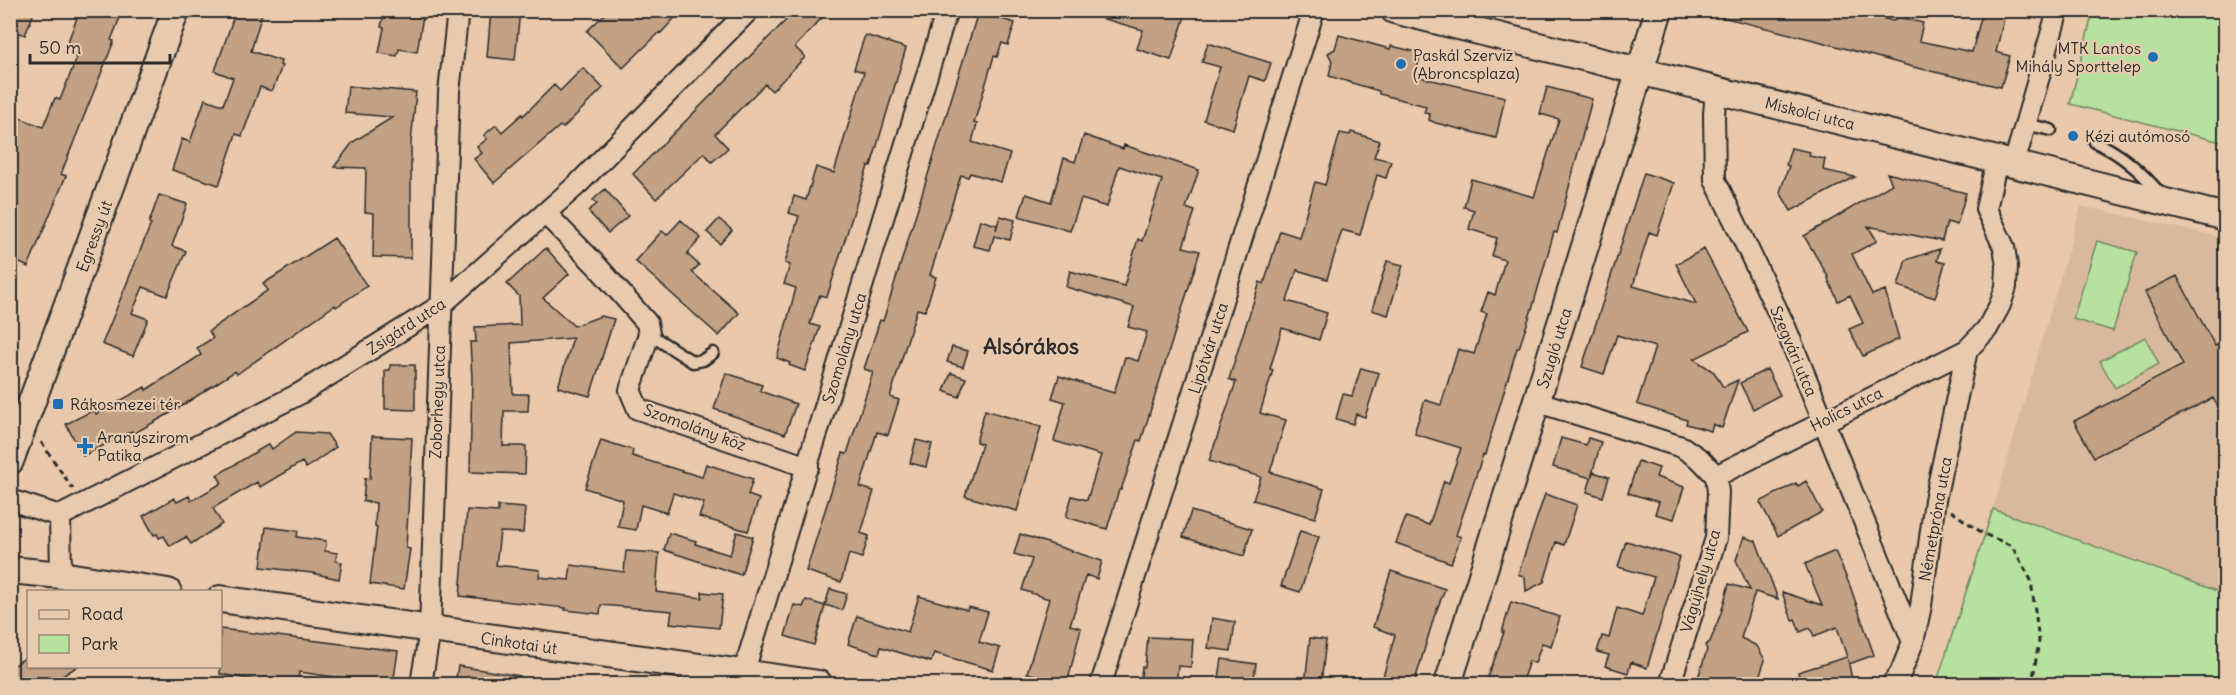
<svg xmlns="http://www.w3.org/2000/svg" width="2236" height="695" font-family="Delius,sans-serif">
  <rect width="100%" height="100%" fill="#e9c8ab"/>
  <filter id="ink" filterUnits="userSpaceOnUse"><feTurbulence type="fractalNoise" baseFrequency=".0167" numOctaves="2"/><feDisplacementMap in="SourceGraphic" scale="12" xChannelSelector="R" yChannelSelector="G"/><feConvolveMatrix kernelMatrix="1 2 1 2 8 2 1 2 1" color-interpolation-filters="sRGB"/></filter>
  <g filter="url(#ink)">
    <path fill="#d9b99d" d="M2081,206L2225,238V595L1993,509Z"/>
    <path fill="#b7e19e" stroke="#718664" stroke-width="1.5" d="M2093,11H2225V143L2070,104Z
      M2097,241L2137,252L2113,331L2073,319Z
      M2145,337L2159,364L2115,388L2100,361Z
      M1993,509L2225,594V684H1936Z"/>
    <path fill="#c2a184" stroke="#2b2b2b" stroke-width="1.5" d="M10,10H35L25,35L10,29Z
      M80,10H123L111,40L114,41L61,174L66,176L28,267L10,258V114L43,127L55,98L60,100L77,57L64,52Z
      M236,10H263L251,51L281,61L280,65L282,66L273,89L271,91L260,87L242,136L236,134L219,185L172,170L182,139L190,142L205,99L223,105L233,78L215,71Z
      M385,10H424L417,52L399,49L397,56L379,53L384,28L381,27Z
      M491,10H520L515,60L487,57Z
      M609,10H682L661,33L660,32L623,68L587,31Z
      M796,10H829L795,47L805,57L772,91L765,84L715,134L728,148L712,162L704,153L656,199L633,174Z
      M1091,10H1187L1171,60L1137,49L1143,30L1090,15Z
      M1719,10H1821L1852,18L1854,11L1893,21L1898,17L1923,23L1919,41L1972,52L1983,10H2006L1996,52L2010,56L2001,87L1913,67L1818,41L1718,16Z
      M978,12L1015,23L1008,45L1002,43L997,57L994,56L974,123L977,124L972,142L1010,154L1001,182L970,173L968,177L961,175L930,275L936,277L925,311L917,309L890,397L899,400L888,435L877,432L860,487L874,491L861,533L869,536L862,558L849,554L841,582L806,571L843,453L847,454L873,372L864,369L880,320L883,321Z
      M865,35L906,48L871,166H868L827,297L820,295L815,308L810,324L820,327L805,371L789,365L790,363L777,358L796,288L784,284L790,265L785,263L799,216L789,213L794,196L806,200L816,167L834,173L864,72L854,69Z
      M1339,35L1390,49L1391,46L1421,53L1415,76L1505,97L1496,138L1436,123L1429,120L1430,114L1424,113L1426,106L1379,94V91L1329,76L1332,61L1328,53L1335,49Z
      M1208,43L1271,63L1265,81L1249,76L1233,129L1204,120L1220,67L1202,62Z
      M583,68L603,88L563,128L560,126L494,183L474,159L482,153L477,147L487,139L484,135L496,125L502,132L522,114L523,116L554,85L560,91Z
      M348,86L416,92L411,142V258L373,257L374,213L365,212L366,168L334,167L353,142L393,117L345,113Z
      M1547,87L1592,99L1557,233L1554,232L1533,306L1519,348H1517L1485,455H1483L1456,535L1461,537L1451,563L1396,543L1406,517L1429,525L1444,481L1449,483L1461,448L1415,434L1416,427L1425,400L1441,405L1458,349L1474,354L1487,314L1481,312L1488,292L1495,295L1505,260L1492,256L1497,238L1469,229L1474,210L1464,207L1471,179L1534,197L1559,119L1540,114Z
      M1351,132L1380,141L1374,157L1391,161L1386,178L1377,175L1360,235L1342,230L1327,279L1297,270L1287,301L1327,313L1319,340L1282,328L1270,369L1273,370L1260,413L1286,420L1270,472L1324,489L1315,518L1253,500L1261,477L1209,461L1236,382L1229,379L1242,337L1260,282L1264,284L1280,231L1299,237L1315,182L1325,185L1340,133L1350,135Z
      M1084,135L1123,149L1124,145L1199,170L1186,208L1195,211L1183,247L1200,251L1141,441L1138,440L1121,490H1119L1107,529L1066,517L1072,496L1087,500L1101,455L1054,441L1065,402L1052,398L1059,376L1114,393L1125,357L1138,361L1147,332L1128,327L1134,307L1066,287L1070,271L1124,286L1138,239L1142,241L1162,180L1119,166L1107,207L1081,199L1070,231L1019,216L1026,194L1051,202L1064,158L1075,162Z
      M1791,148L1810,152L1809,156L1825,159L1823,170L1855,177L1791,211L1780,192L1789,166L1786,165Z
      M1644,173L1674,183L1657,235L1649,232L1633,286L1696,304L1676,264L1704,249L1748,332L1694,359L1714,372L1723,387L1738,380L1722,428L1713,424L1711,431L1686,424L1687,420L1637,404L1655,347L1617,335L1604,374L1582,367Z
      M1887,173L1966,193L1957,225L1947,222L1942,241L1868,226L1877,241L1852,254L1872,295L1885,290L1899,339L1863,356L1849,329L1863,323L1850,295L1838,301L1828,279L1829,278L1804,236L1892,184Z
      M605,189L628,216L608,233L588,211L597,204L593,200Z
      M159,195L187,204L172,246L186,251L167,296L143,287L132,313L148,319L133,356L102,344L151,224L149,223Z
      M1000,216L1015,220L1010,240L994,236L990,250L973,246L980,220L997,225L996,230Z
      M719,219L732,230L720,244L707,232Z
      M681,220L701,238L687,254L699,265L692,272L739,313L719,336L635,261L662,231L667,235Z
      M334,238L367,286L336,307L335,305L237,374L235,371L174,411L133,434L132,431L83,456L66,424L94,410L96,414L145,387L146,390L201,355L197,348L213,338L209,331L268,290L263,284Z
      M546,248L569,274L543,298L574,326L601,316L614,319L590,396L558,387L573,338L511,343L513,394H529L528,411H504L503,446H526L525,474L470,472L472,378L470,342H476L475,327L520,325L519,296L507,284Z
      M1940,249L1937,261L1945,263L1935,298L1898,286L1906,260Z
      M1387,261L1403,265L1388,315L1372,310Z
      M2177,276L2215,346L2226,341V423L2213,398L2094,457L2074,421L2183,365L2145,292Z
      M952,347L968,351L963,367L947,362Z
      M390,365H415V410L385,409V370H390Z
      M1361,368L1379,373L1365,417L1356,414L1353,424L1336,419L1343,394L1352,396Z
      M1767,369L1780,395L1753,409L1740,383Z
      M726,373L762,385L760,391L796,404L785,434L714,409Z
      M951,373L966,378L959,397L944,391Z
      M985,410L1041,427L1017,511L965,496L982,444L976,442Z
      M296,432L327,434L336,447L306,468L302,462L260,487L257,482L213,508L222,524L191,544L186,537L170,546L164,536L159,538L157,534L154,535L143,516L174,498L177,502L189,496L191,501L222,483L217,475L269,444L272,449Z
      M372,436L412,438L406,548L410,549L404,589L370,584L377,527L375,526L376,503L363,501L365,478L370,479Z
      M1561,438L1586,445L1588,438L1601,442L1591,478L1553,467Z
      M601,440L633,450L632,456L702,477L706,464L753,479L748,495L759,499L748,531L699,517L704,503L673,493L667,513L641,505L636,530L618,527L623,500L585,488Z
      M916,440L932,444L926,467L910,463Z
      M1638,461L1659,468L1656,477L1684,487L1674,519L1655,514L1659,502L1628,493Z
      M1593,472L1609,477L1603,497L1587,492Z
      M1806,481L1822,512L1778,536L1760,502L1796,483L1798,486Z
      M1545,494L1577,505L1564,545L1556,542L1544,582L1526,591L1525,577L1518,574Z
      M498,506L525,508L523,533L500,532L496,565L540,570L539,577L569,580L571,565L624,572L626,551L659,553L656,592L702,598V592L723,594L719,628L670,623L672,611L601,605L600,614L565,610L566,608L460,596L467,510L498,512Z
      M1191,511L1252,529L1244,556L1183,537Z
      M266,527L298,531L297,537L326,541L325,551L337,553L336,561L342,562L339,579L312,573L261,567Z
      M1300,531L1319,537L1300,592L1281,586Z
      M737,532L753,537L741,575L664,550L669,533L696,541L695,544L730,555Z
      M1020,534L1102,561L1097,579L1086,575L1070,625L1081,628L1067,684L1027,673L1049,599L1022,590L1032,559L1014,554Z
      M1744,537L1756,541L1778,599L1755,592L1741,638L1757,646L1765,660L1757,684H1696L1707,650L1705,645L1710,642L1721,613L1729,584L1750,590L1736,560Z
      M1626,541L1680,557L1647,668L1631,662L1628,673L1605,666L1609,655L1597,652L1602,636L1609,638L1617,608L1642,616L1654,577L1618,567Z
      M1835,551L1850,586L1874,655L1849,664L1848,660L1853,684H1801L1798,672L1847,657L1837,627L1814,636L1810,628L1800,632L1795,619L1792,620L1782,592L1822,605L1805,564Z
      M1391,571L1445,589L1434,617L1414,684H1381L1395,635L1373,627Z
      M830,589L847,594L842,610L825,605Z
      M919,596L967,610L968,607L988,612L979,642L1000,648L993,670L934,653L931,662L881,647L879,654L848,644L857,616L908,632Z
      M806,600L825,606L814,645L785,636L794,605L803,607Z
      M1511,602L1560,617L1551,646L1542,643L1535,663L1529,661L1521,684H1507L1488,678L1504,632H1502Z
      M1212,618L1235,622L1231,651L1208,648Z
      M220,629L398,651L393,684H356V680L299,672L298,682L267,677L266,682L220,674Z
      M1148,637L1193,639L1191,667L1178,666L1176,684H1140L1142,667H1145Z
      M1310,638L1326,640L1321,684H1305Z
      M28,656V666H78L50,684H10V668Z
      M1222,659L1256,664L1253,684H1218Z
      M458,666L520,676L519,684H455Z"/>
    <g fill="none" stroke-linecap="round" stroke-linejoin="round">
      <defs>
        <path id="service" d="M2026,124L2051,130
          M2095,142C2123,154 2144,174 2163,197
          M649,334L693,362L703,360L713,353"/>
        <path id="minor" d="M1716,89L1714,114L1715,180L1786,329L1913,642
          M2014,164L2058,10
          M545,213L598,267L647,323L649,334L630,390L638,409L808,467
          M1538,402L1682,447L1701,460L1716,476
          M1716,476L1967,350L1987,329L2000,305L2006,287L2007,266L2004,247L1986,209L1997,160
          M10,500L60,516L61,575
          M60,516L299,394L440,306L578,184L749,10
          M421,684L430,630L449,92L458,10
          M740,684L947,10
          M1101,684L1314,10
          M1670,684L1716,538L1718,492L1716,476
          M1892,684L1900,674L1913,642L1921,606L1935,500L1967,350"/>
        <path id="tertiary" d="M1394,10L2226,217
          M10,461L176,10
          M10,570L61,575L168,592
          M220,599L819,684
          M1448,684L1659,10"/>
      </defs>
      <use href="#service" stroke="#2b2b2b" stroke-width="15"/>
      <use href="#minor" stroke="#2b2b2b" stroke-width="24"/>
      <use href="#tertiary" stroke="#2b2b2b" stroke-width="30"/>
      <path stroke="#2b2b2b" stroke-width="3" stroke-dasharray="6 4.5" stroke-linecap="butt" d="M41,442L73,489
        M1951,511L1984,534L2012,546L2031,580L2039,641L2032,684"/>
      <use href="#service" stroke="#e8caae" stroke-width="10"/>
      <use href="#minor" stroke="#e8caae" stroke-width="20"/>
      <use href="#tertiary" stroke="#e8caae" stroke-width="26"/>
    </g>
  </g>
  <g fill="#1f6fb2" stroke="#e8caae" stroke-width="2">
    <circle cx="2153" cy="57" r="6"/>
    <circle cx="1401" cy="64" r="6"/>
    <circle cx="2073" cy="136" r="6"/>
    <rect x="52" y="398" width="12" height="12" rx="3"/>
    <path d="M82 437h6v6h6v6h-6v6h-6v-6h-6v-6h6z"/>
  </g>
  <g text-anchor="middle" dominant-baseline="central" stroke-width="4.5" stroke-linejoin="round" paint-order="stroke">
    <g font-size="16" fill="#2b2b2b" stroke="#e8caae" text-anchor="start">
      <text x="2141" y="48" text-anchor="end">MTK Lantos<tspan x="2141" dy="18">Mihály Sporttelep</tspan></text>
      <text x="1413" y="55">Paskál Szerviz<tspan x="1413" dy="18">(Abroncsplaza)</tspan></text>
      <text x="2085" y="136">Kézi autómosó</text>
      <text x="70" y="404">Rákosmezei tér</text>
      <text x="97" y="437">Aranyszirom<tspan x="97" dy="18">Patika</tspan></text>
    </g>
    <g font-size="16" fill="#2b2b2b" stroke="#e8caae">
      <text transform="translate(1810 113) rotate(14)">Miskolci utca</text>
      <text transform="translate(94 236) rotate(-70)">Egressy út</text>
      <text transform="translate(406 326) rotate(-33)">Zsigárd utca</text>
      <text transform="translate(844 348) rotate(-73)">Szomolány utca</text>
      <text transform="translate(1208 348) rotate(-72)">Lipótvár utca</text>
      <text transform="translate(1554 348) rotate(-73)">Szugló utca</text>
      <text transform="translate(1794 351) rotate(67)">Szegvári utca</text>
      <text transform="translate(437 402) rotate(-88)">Zoborhegy utca</text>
      <text transform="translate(1846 409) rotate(-27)">Holics utca</text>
      <text transform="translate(695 427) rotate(20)">Szomolány köz</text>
      <text transform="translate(1935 519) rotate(-80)">Németpróna utca</text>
      <text transform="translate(1700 581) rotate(-74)">Vágújhely utca</text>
      <text transform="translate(519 643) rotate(8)">Cinkotai út</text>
    </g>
    <g font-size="22" font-weight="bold" fill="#2b2b2b" stroke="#e8caae">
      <text x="1031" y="346">Alsórákos</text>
    </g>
  </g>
  <rect width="2236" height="695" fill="none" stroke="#e8caae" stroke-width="36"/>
  <rect x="18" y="18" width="2200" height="659" fill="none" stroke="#2b2b2b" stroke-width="2" filter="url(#ink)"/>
  <rect x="27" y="590" width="195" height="78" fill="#e8caae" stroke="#9c8a7a" stroke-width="1.5"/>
  <rect x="39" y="610" width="30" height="9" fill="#e8caae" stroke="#9c8a7a" stroke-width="1.5"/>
  <text x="81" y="620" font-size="18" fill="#2b2b2b">Road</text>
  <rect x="39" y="635" width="30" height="18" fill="#b7e19e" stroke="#9c8a7a" stroke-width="1.5"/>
  <text x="81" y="650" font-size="18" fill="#2b2b2b">Park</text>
  <path d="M30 54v9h140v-9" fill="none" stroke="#2b2b2b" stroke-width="3"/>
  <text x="39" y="54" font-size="18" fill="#2b2b2b" stroke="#e8caae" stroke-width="4.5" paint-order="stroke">50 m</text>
</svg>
